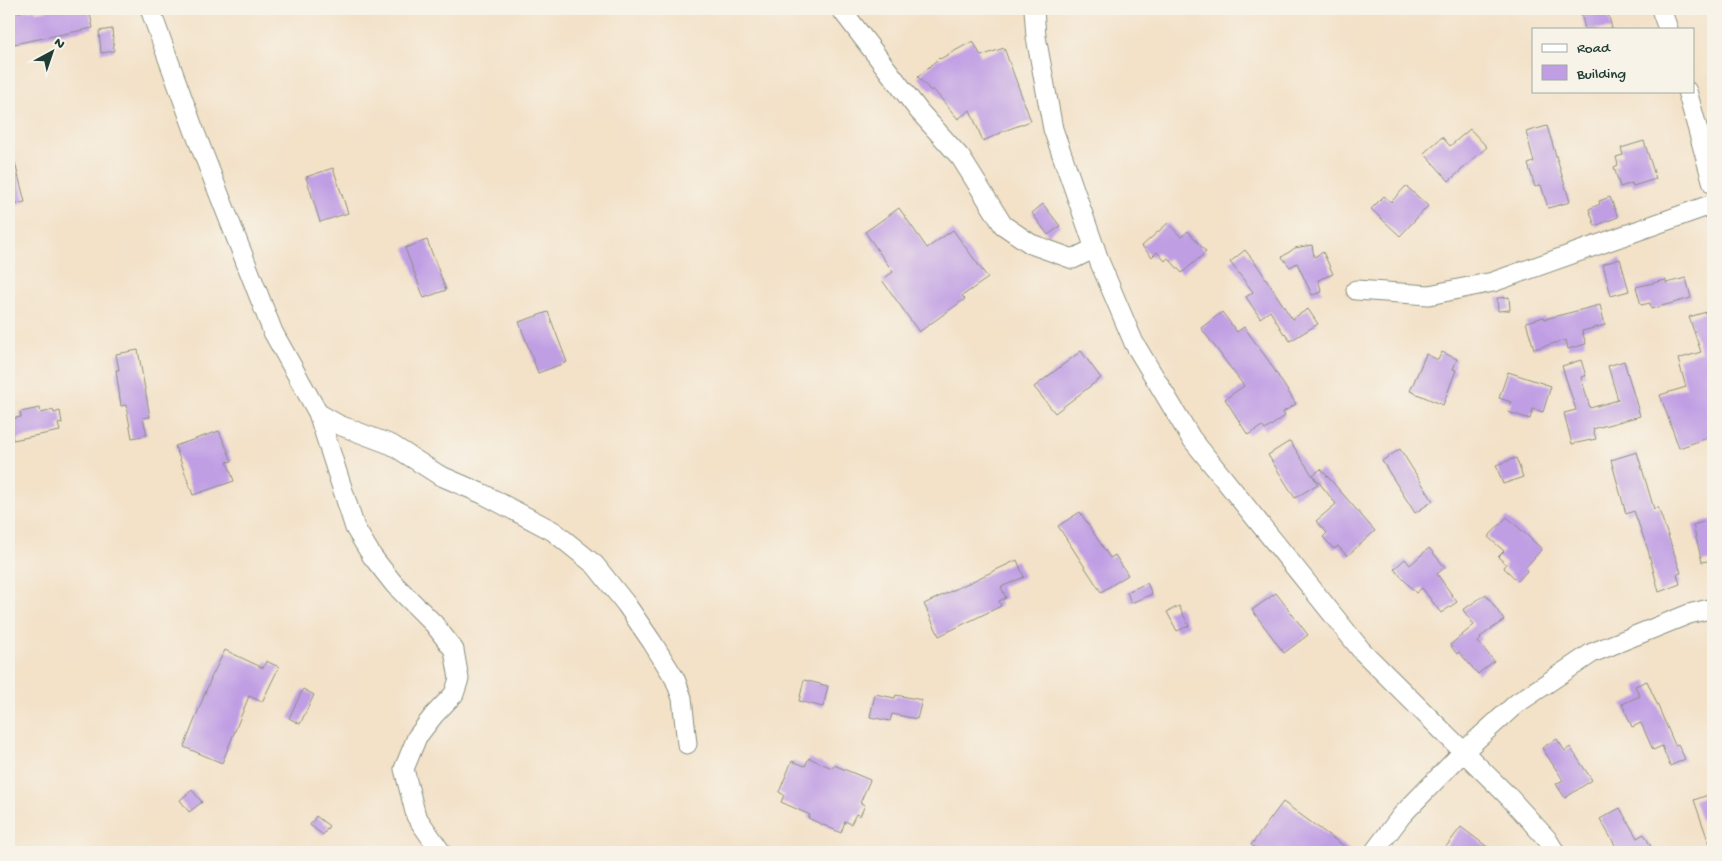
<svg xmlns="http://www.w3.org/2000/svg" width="1722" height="861" font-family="'Gochi Hand',sans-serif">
  <rect width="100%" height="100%" fill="#f7f3e8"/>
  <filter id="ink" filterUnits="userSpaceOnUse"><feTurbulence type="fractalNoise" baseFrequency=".02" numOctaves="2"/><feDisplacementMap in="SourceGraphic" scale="10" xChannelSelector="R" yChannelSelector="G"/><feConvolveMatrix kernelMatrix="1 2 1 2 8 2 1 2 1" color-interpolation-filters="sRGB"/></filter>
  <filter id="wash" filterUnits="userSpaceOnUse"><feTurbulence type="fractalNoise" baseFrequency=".0096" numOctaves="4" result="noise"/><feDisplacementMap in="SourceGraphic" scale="20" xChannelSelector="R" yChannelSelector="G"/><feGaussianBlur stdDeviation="1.12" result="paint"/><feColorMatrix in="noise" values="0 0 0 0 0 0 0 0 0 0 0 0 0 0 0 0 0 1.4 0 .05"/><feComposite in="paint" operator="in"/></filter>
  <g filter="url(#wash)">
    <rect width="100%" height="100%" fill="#f3e1c8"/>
    <g id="blocks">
      <path fill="#c09ee4" d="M35,9L36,12L54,9H89L93,28L9,45V14Z
        M1580,9H1607L1612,29H1585Z
        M112,29L114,51L101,53L99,31Z
        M973,41L981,56L1004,48L1031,121L1001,132V133L983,141L970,110L958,119L933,89L931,91L918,77L939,58L940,59Z
        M1547,126L1570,202L1548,208L1541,185L1535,187L1528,164L1534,162L1526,132Z
        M1470,129L1487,147L1449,181L1424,153L1442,137L1450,146Z
        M1644,141L1656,179L1633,186L1632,183L1620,187L1614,167L1618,165L1616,157L1623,155L1621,148Z
        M9,155H13L25,202L9,206Z
        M333,168L348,213L320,222L306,177Z
        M1406,186L1428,206L1400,236L1371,209L1384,196L1391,202Z
        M1610,197L1618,217L1595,226L1589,209L1600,204L1599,201Z
        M1043,204L1060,226L1048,235L1032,213Z
        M899,208L927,248L953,230L988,278L962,296L965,299L919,332L882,280L893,272L865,232Z
        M1168,223L1181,237L1188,231L1206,252L1182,273L1168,258L1165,261L1157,252L1152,257L1142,246Z
        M427,240L446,290L424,298L405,248Z
        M1312,245L1314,257L1323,252L1333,274L1318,280L1322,292L1312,295L1297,263L1290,267L1282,257L1295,248Z
        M1245,250L1257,265L1292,319L1308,309L1318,324L1290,341L1285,333L1284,334L1270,311L1260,318L1246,297L1253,292L1230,262Z
        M1620,259L1629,291L1611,296L1603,264Z
        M1686,278L1691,298L1651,309L1650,303L1641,305L1636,287L1666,280V283Z
        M1509,297L1510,310L1498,311L1497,298Z
        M1600,305L1605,325L1582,331L1586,344L1568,349L1566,340L1534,349L1526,322L1544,317L1545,319Z
        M1713,310V436L1679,448L1660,395L1686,387L1678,359L1701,352L1689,317Z
        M548,312L567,362L538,373L519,322Z
        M1222,312L1237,332L1244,327L1268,360L1296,404L1283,412L1285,416L1265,430L1262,426L1248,435L1225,399L1244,386L1201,328Z
        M138,350L150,417L143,418L147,435L132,438L126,405L121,406L116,370H119L116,354Z
        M1081,351L1101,378L1055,413L1034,387Z
        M1442,352L1457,359L1453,369L1456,370L1443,405L1410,391L1426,354L1438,360Z
        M1581,360L1586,376L1581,377L1590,408L1618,400L1608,366L1624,361L1640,416L1593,429L1596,439L1572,444L1564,413L1576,410L1562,366Z
        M1508,372L1551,386L1543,412L1533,409L1530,419L1508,412L1511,402L1499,398Z
        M40,408L41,413L53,410L54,413L60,411L62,423L58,424L60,431L13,440L12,433L9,434V419L21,417L20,412Z
        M219,431L232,461L227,462L234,481L193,495L175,446Z
        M1290,441L1318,484L1295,498L1268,455Z
        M1400,449L1433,501L1415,513L1382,461Z
        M1637,452L1654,509L1658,507L1681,573L1677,574L1680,584L1659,592L1648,550L1634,511L1626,514L1611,460Z
        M1516,458L1523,477L1503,484L1496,465Z
        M1321,469L1375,531L1347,556L1338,546L1334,549L1323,537L1327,533L1316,521L1336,504L1313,475Z
        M1080,512L1110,558L1115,555L1128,575L1101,592L1058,526Z
        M1507,517L1542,549L1525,568L1527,571L1518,581L1504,568L1506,564L1498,557L1504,551L1488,537Z
        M1713,519V560L1702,562L1693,525Z
        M1429,548L1445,567L1437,574L1457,602L1441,613L1422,588L1416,593L1394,569L1405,559L1410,565Z
        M1017,560L1024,577L1001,587L1006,598L999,601L1001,606L939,636L924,604Z
        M1147,583L1152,594L1131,603L1127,592Z
        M1276,593L1308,635L1284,653L1252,610Z
        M1486,594L1504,620L1480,637L1481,639L1478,642L1494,661L1478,674L1459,652L1457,654L1450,645L1474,625L1463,610Z
        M1179,606L1189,626L1177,631L1167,612Z
        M225,650L263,668L266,661L279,667L262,702L249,696L222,763L184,747L211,678Z
        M804,680L828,686L823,707L799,701Z
        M1647,681L1675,745L1678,744L1685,759L1670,766L1662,746L1653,750L1641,723L1632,727L1622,704L1640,696L1635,686Z
        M303,689L314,695L300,724L289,718Z
        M875,694L895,698L896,695L922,700L917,719L892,714L890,721L870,717Z
        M1557,739L1565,751L1570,747L1592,780L1565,798L1556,784L1563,780L1542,748Z
        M809,758L832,768L834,765L870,780L860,803L865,805L860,816L856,814L851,824L845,821L841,833L808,818L810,815L781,802L784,795L779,792L792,761L805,766Z
        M192,790L202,802L189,812L180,800Z
        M1708,795L1713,811V848L1711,849L1694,800Z
        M1283,802L1352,852H1261L1251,845Z
        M1620,808L1637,838L1644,834L1654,852H1619L1600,819Z
        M316,816L329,826L323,835L310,825Z
        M1461,827L1494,852H1442Z"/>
    </g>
  </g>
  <g filter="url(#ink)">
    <use href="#blocks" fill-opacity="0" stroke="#898f7e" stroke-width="1"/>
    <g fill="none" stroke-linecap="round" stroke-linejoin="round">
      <defs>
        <path id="minor" d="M150,9L194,130L273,332L318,413L355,528L372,556L394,584L434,624L454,650L459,679L454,694L434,715L417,737L404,769L416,816L441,852
          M841,9L919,111L961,158L1003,225L1031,244L1073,259L1095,248
          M1034,9L1036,37L1053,129L1100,263L1134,343L1191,438L1362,651L1508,796L1547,839L1555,852
          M1661,9L1668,29
          M1687,91L1713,184
          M1356,290L1429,295L1493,282L1713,204
          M318,413L339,425L392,445L439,475L483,494L553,531L595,565L626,604L652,642L675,679L682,698L687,744
          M1374,852L1402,815L1463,752L1516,704L1592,653L1689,614L1713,608"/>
      </defs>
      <use href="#minor" stroke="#898f7e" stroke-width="21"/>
      <use href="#minor" stroke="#fff" stroke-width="19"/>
    </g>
  </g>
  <rect width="1722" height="861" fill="none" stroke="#f7f3e8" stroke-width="30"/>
  <rect x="1532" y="28" width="162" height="65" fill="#f7f3e8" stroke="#a1aaa0"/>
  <rect x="1542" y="44" width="25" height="8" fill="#ffffff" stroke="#a1aaa0"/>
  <text x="1577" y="52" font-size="15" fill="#1f3d34">Road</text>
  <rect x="1542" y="65" width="25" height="15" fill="#c09ee4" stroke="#a1aaa0"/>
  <text x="1577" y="78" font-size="15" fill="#1f3d34">Building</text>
  <g transform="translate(52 52) rotate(40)" stroke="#f7f3e8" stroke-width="4" paint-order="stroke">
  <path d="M0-4L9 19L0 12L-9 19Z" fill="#1f3d34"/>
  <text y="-8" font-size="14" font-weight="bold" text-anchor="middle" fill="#1f3d34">N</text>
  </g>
</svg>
